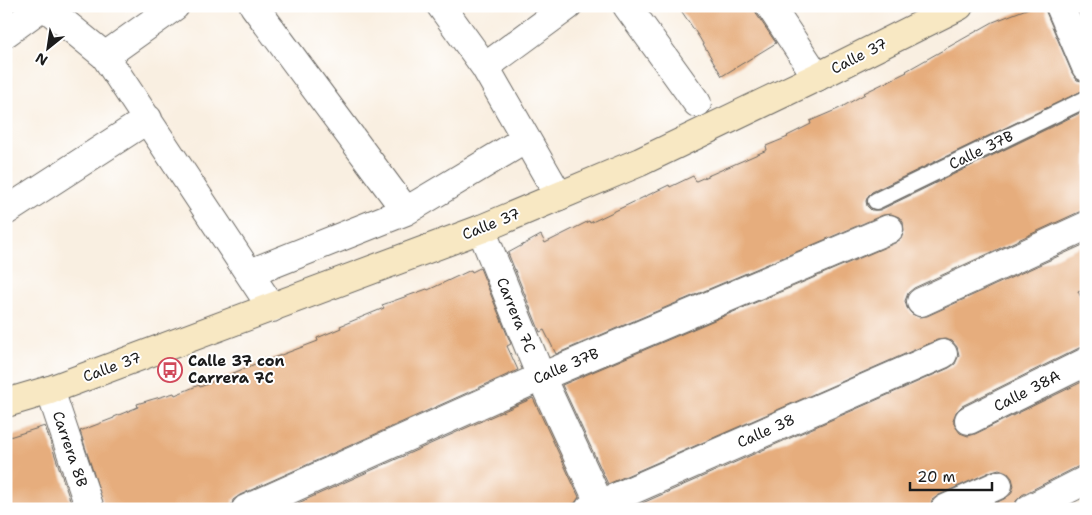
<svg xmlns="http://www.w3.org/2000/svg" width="1092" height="515" font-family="'Shantell Sans',sans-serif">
  <rect width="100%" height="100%" fill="#fff"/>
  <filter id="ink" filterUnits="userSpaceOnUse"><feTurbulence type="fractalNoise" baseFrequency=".02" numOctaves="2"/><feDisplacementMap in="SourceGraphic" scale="10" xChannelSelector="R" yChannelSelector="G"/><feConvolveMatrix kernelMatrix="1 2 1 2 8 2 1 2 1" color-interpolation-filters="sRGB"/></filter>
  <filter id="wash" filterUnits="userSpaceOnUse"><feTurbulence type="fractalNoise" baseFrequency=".0096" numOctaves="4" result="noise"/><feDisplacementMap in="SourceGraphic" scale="20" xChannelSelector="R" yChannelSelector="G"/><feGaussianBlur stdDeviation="1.12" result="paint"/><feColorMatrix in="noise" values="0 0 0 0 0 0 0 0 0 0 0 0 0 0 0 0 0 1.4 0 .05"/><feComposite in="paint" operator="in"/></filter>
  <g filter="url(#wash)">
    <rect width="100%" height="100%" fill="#f9efe1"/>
    <g id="blocks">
      <path fill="#e6ad7d" d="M678,6H754L757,15L776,43L722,76L699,37Z
        M1034,6H1045L1046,12L1072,73L1077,80L1086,82V89L872,192L868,196L866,201L867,206L871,210H880L1086,110V211L1079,212L914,288L908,293L905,301L907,308L912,314L919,317L927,316L1085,244L1086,288L1078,291L1086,308V347L1079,348L962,406L956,412L953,420L955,426L960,433L968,436L975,434L1086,380V465L1079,466L1022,495L1016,501L1013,509H983L1004,499L1011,494L1014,486L1012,478L1007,472L999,469L992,471L939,495L932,500L930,509H629L949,368L955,364L959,355L957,347L952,341L945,339L937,340L608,484L562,385L895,243L901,239L904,231L903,222L899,217L891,214L883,215L556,354L544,330L540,332L508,253L541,235L545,243L589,221L590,223L669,185L670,187L693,176L696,181L767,150L766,146L788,137L787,136L811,124L810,121L838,109L865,94L864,93L907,72L906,71L993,22Z
        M480,268L511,344L507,346L518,370L240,495L233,500L231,509H105L80,431L114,418V417L138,407L137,404L150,400L174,393L175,395L199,385L200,387L267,359L268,360L318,341L317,338L341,328L340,326L384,308L382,305L427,289L428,290L471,270L472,272Z
        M533,398L579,497L575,503L561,509H285Z
        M45,426L73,509H6V438Z"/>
    </g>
  </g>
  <g filter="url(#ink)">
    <use href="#blocks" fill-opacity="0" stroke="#696661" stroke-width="1"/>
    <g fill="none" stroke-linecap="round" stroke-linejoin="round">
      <defs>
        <path id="lane" d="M876,201L1086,99"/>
        <path id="street" d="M44,6L105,56L272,308
          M254,6L406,211
          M441,6L485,67L559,196
          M627,6L697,103
          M770,6L817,77
          M1060,6L1086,67
          M6,33L43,6
          M105,56L175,6
          M485,67L568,6
          M6,211L148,119
          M481,229L541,377L602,509
          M250,273L406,211L526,139
          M921,302L1086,226
          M50,390L90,509
          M969,420L1086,362
          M246,509L541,377L889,229
          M589,509L943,354
          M945,509L998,485
          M1029,509L1086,480"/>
        <path id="secondary" d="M6,403L50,390L481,229L640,162L817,77L959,6"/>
      </defs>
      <use href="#lane" stroke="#696661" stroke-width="19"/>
      <use href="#street" stroke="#696661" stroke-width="30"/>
      <use href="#secondary" stroke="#696661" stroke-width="30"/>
      <use href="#lane" stroke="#fff" stroke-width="16"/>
      <use href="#street" stroke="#fff" stroke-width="28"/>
      <use href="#secondary" stroke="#f8e8c3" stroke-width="28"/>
    </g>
  </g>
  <defs>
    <symbol id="bus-ring" viewBox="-11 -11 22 22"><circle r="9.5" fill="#fff" stroke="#d1495b" stroke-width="1.5"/><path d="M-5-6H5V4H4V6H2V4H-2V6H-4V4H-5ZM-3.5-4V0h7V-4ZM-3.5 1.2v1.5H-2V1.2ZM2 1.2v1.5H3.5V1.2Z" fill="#d1495b"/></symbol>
  </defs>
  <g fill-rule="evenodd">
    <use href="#bus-ring" x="156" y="356" width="28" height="28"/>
  </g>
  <g text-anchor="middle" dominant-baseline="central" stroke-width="4" stroke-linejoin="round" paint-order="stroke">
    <g font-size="15" fill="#1c1c1c" stroke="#fff">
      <text transform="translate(859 56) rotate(-27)">Calle 37</text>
      <text transform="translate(981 150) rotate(-26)">Calle 37B</text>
      <text transform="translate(491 224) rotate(-22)">Calle 37</text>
      <text transform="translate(516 315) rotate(68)">Carrera 7C</text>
      <text transform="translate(566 366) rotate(-23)">Calle 37B</text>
      <text transform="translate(112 367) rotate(-20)">Calle 37</text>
      <text transform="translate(1027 391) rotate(-27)">Calle 38A</text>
      <text transform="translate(766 431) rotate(-24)">Calle 38</text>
      <text transform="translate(70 449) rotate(71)">Carrera 8B</text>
    </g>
    <g font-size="15" font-weight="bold" fill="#1c1c1c" stroke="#fff" text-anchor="start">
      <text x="188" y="361">Calle 37 con<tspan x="188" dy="17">Carrera 7C</tspan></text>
    </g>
  </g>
  <rect width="1092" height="515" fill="none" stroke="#fff" stroke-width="25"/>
  <g transform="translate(48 48) rotate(210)" stroke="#ffffff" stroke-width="4" paint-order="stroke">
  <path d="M0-4L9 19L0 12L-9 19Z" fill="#1c1c1c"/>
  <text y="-8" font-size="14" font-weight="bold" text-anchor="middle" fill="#1c1c1c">N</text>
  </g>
  <path d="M910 482v8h82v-8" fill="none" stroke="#1c1c1c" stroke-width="2.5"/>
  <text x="917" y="482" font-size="15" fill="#1c1c1c" stroke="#ffffff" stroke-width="4" paint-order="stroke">20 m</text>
</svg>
